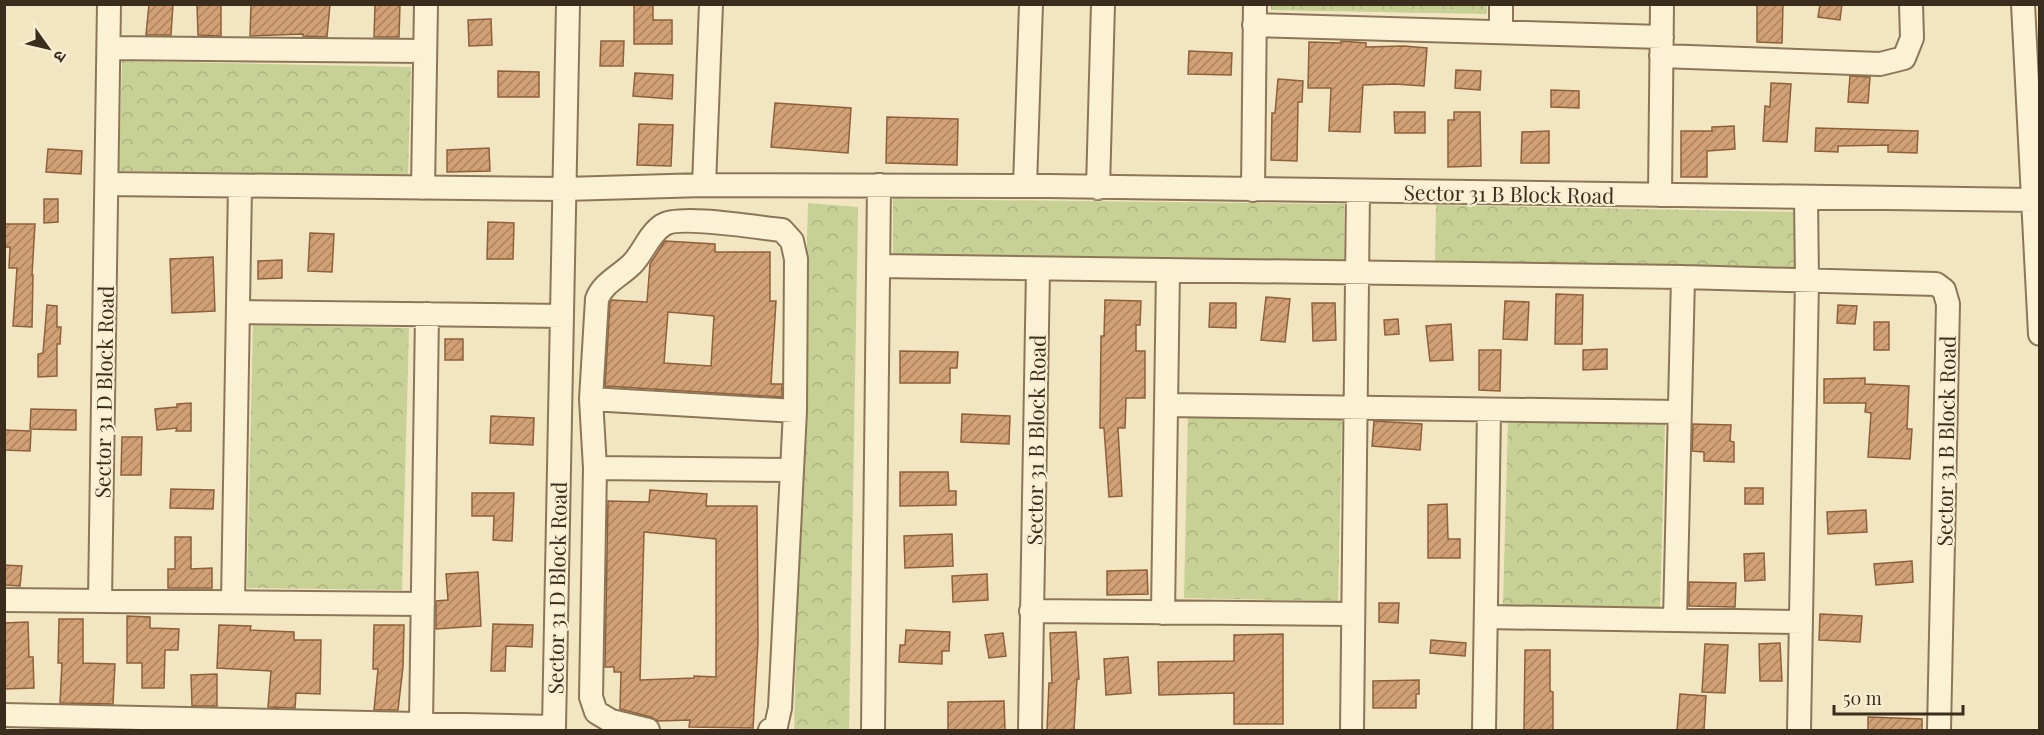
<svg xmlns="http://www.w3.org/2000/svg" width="2044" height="735" font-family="'Playfair Display','Noto Sans Devanagari',serif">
  <defs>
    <pattern id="park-crowns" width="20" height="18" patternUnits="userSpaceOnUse" patternTransform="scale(1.5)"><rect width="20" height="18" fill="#c7d095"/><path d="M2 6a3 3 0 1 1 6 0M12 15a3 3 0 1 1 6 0" fill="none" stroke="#acb380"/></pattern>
    <pattern id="building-hatch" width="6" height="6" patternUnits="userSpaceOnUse" patternTransform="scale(1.5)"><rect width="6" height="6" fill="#d2a075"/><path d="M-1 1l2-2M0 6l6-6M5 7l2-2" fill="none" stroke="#ac835f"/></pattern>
  </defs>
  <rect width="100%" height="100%" fill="#f1e5c2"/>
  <path fill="url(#park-crowns)" d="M1271,5L1487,4V14L1271,10Z
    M122,61L411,67L408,176L119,171Z
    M893,199L1344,204V264L893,260Z
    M808,203L858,207L849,730H794Z
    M1436,205L1799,212L1797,271L1435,263Z
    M253,325L409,328L402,590L247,588Z
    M1188,416L1342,419L1338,601L1184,598Z
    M1508,421L1665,425L1660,609L1503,605Z"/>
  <path fill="url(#building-hatch)" stroke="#8e603b" stroke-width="1.5" fill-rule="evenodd" d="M149,4H173L171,35H146Z
    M197,4H221V36L198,35Z
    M251,4H330L327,37L303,36V34L250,36Z
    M375,4H400L399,37H374Z
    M634,4H653V20H672V44H634Z
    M1757,4H1783L1782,43L1757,42Z
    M1820,4H1842L1840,20L1818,17Z
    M491,19L492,45L469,46L468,20Z
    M601,41H624L623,66H600Z
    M1341,41L1366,43V47L1404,46L1427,48L1424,86L1395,84L1363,85L1360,132L1329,131L1331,88H1308L1309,42L1341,43Z
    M1189,51L1232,53L1231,75L1188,74Z
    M1456,70L1481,71L1480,90L1455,88Z
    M498,71L539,72V97H498Z
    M635,73L673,75L672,99L633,96Z
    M1850,76L1870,77L1868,103L1848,102Z
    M1278,79L1303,81L1302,102H1298L1297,161L1271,160L1272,113H1275Z
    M1771,83L1791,84L1787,142L1763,141L1765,106L1770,107Z
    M1551,90L1579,91V108L1551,107Z
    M775,103L851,108L848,153L771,147Z
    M1394,112H1425V133H1395Z
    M1454,112H1480L1481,166L1448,167V120H1454Z
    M887,117L958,119L957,165L886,163Z
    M639,124L673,125L671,166L637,165Z
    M1734,126L1735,149L1707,151V177H1681V131H1712V127Z
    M1816,128L1918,131L1917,153L1888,152V145L1838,146V152L1815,151Z
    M1549,131V163H1521L1522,132Z
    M489,148L490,171L447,172V150Z
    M48,149L82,151L81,174L46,172Z
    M44,199H58V222L44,223Z
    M488,222L514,223L513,259H487Z
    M4,224H35L32,275H33L32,327L13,326L17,268H9L10,247H4Z
    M310,233L334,234L332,272L308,271Z
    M665,241L715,244V252H770V301H776L771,384H782V397L605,386L610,303L612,300L647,302L650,264ZM668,312L714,316L711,366L664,363Z
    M213,257L215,311L172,313L170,259Z
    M282,260V278L258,279V261Z
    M1556,294L1583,295L1582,344H1555Z
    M1266,297L1290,299L1285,342L1261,340Z
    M1105,300L1141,301L1140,325H1136V351H1145V398H1126L1125,428H1118L1122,496L1109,497L1104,428H1100L1101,336H1104Z
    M1505,301L1529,302L1527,340L1503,339Z
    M1210,303H1236V328L1209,327Z
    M1312,303H1335L1336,340L1313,341Z
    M47,305L57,306V327H61L60,344H57V376L38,377V354L43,353Z
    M1838,305L1857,306L1855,324L1837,323Z
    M1398,319L1399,334L1385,335L1384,320Z
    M1874,322H1889V350H1874Z
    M1451,324L1453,360L1430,361L1426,326Z
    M445,339H463V360H445Z
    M1607,349V369L1583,370V350Z
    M1479,350H1501L1500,391L1479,390Z
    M900,351L958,352L957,368H950V383H900Z
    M1865,378V384L1909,386L1907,429H1912L1910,459L1868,457L1871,413L1865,412L1866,403H1824V379Z
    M191,403V431H176L177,428L157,430L155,409L177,407V404Z
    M31,409L76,410V430L30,429Z
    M962,414L1010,416L1009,444L961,442Z
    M491,416L534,418L533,445L490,443Z
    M1374,421L1422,424L1420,450L1372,446Z
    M1693,424L1731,425L1730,441L1734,442V462L1704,461V452L1692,451Z
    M4,430L31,431L30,451L4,450Z
    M122,437H142L141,475H121Z
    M900,472H948L949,491H956V505L900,506Z
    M1745,488H1763V504H1745Z
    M171,489L214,490L213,509L170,508Z
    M650,490L707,494L706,506H757L758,642L753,728L689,727L690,720L658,721L651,717L620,709L621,672H614V667H605L608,501L649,502ZM644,532L716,539V677L694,676V678L640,680Z
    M472,493H514L512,541L493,540L494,516H472Z
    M1447,504L1448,539H1460V558H1428V505Z
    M1866,510L1867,532L1828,534L1827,512Z
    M952,534L953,566L905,568L904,536Z
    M175,537H191V569L212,568V588H168V569H175Z
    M1764,553L1765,580L1745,581L1744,554Z
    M1912,561L1913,582L1876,585L1874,564Z
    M4,565L22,566L20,586L4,585Z
    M1147,570L1148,594L1107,595V571Z
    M478,572L481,626L436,629V601L448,600L446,574Z
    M987,574L988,600L953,602L952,576Z
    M1689,582L1736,583L1735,607L1689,606Z
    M1379,603H1399L1398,623L1379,622Z
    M1820,614L1862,616L1860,642L1819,640Z
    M127,616L150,617V628L179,629L178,650H165L164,688H142V663H127Z
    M59,619H83V663L115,664L113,704L60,703L62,663H58Z
    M28,622L29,657H33L34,688L4,689V623Z
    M493,624L533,625L532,647L506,646L505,671H491Z
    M219,625L251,626L250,630L294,632V640H321L320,694L296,693L295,708L268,707L271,671L217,668Z
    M374,625H404L403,667L398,710H374L378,669H373Z
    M906,630L950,632L949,651H942V664L899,662L900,645H905Z
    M1076,632L1079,679H1077L1074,730H1047L1049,683H1052L1050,633Z
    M1003,633L1006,656L989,658L985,635Z
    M1283,634V724H1234V693L1159,695L1158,662L1234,661V635Z
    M1431,640L1466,643L1465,656L1430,653Z
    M1780,643L1782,681H1760L1759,644Z
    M1705,644L1728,645L1725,693L1702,692Z
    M1525,650H1550V691L1553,692V730H1524Z
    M1128,657L1131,693L1106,695L1104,659Z
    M217,674V706H192L191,675Z
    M1419,680V694H1416V708H1373V681Z
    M1680,694L1706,696L1704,730H1677Z
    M1004,701L1005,730H948V702Z
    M1868,717L1922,719V730H1868Z"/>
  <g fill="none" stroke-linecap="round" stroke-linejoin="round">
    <defs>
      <path id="minor" d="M711,4L704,185L1048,186L2033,200
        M2023,4L2040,334
        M1254,25L1662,37
        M1501,32V4
        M109,48L425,51
        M1661,56L1880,64L1904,58L1912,38L1911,4
        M107,184L565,189L704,185
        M1025,186L1031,4
        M423,188L426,4
        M1098,188L1103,4
        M1253,190L1255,4
        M1660,195L1662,4
        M878,266L1683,277L1936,284L1944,290L1948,304L1939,730
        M238,312L562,316
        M591,399L795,411
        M1166,405L1680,412
        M595,468L791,470
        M4,600L423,604
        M100,600L109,4
        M233,602L240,186
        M1031,611L1353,614
        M1163,613L1168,270
        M1486,617L1801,622
        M1675,620L1683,277
        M4,715L554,727L568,4
        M421,723L427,314
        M648,730L611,721L596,712L591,697L595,468L591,399L597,299C603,283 620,276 632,264C643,253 649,234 663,225C679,214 760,228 782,230L792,241L796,259L795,411L780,708L776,726L770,730
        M873,730L879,185
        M1030,730L1038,269
        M1352,730L1358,191
        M1484,730L1489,410
        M1799,730L1807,280L1806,197"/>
    </defs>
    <use href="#minor" stroke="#8d7657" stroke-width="26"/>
    <use href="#minor" stroke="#fbf2d6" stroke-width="22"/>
  </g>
  <g text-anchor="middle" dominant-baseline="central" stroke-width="4.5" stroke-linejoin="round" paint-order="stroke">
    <g font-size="21" fill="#3b2d1d" stroke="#f8efd2">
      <text transform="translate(1509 193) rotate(1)">Sector 31 B Block Road</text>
      <text transform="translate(103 392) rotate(-89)">Sector 31 D Block Road</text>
      <text transform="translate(1035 440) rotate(-89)">Sector 31 B Block Road</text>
      <text transform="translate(1945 441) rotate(-89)">Sector 31 B Block Road</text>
      <text transform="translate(556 588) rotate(-89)">Sector 31 D Block Road</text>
    </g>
  </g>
  <rect width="2044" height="735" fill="none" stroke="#3b2d1d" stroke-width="12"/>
  <g transform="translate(48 48) rotate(124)" stroke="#f8efd2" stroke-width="4.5" paint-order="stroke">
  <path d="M0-4.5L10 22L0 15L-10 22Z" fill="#3b2d1d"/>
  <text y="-9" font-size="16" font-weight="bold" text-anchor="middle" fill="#3b2d1d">उ</text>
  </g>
  <path d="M1834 705v9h129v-9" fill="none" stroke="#3b2d1d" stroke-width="3"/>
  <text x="1843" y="705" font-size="18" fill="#3b2d1d" stroke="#f8efd2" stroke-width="4.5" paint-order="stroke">50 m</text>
</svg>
